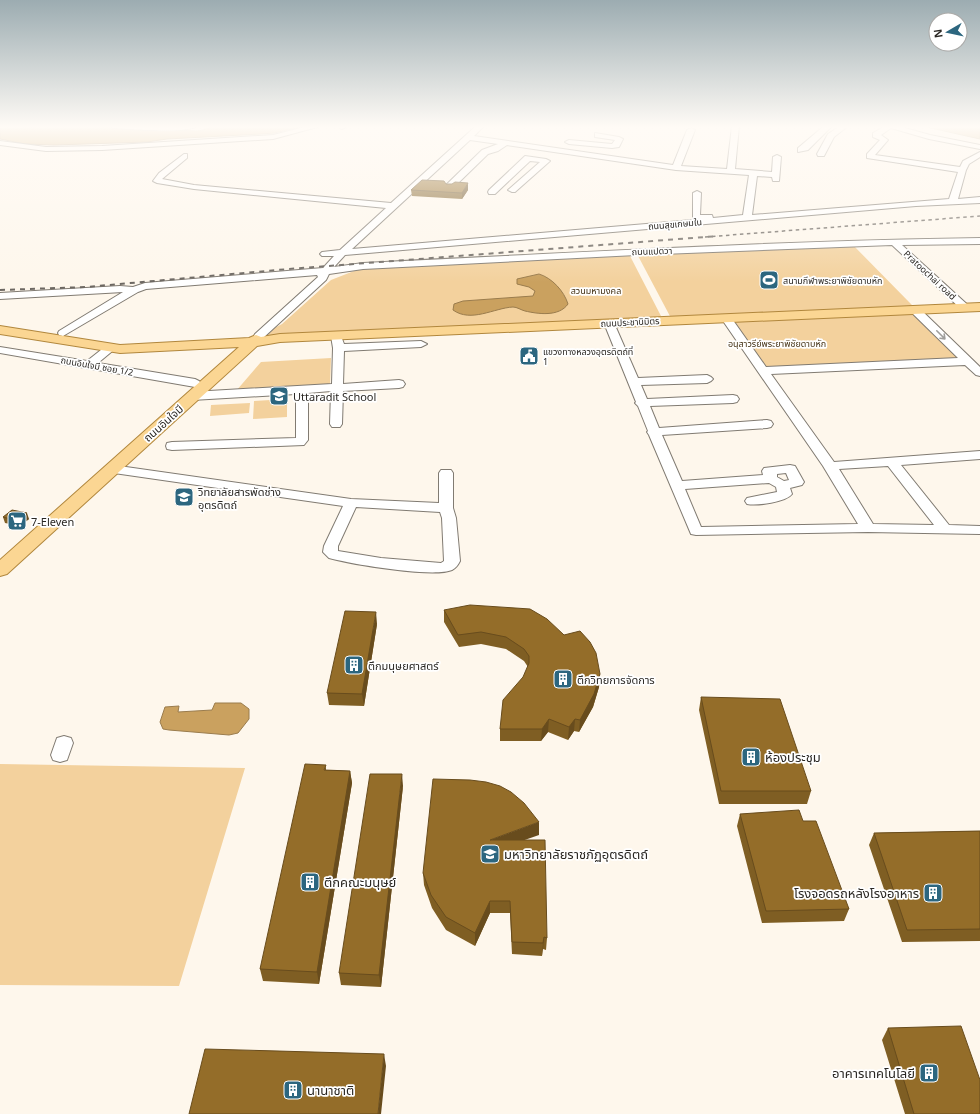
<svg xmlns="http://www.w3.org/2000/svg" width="980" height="1114" font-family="'Noto Sans','Noto Sans Thai',sans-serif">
  <rect width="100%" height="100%" fill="#fef7ec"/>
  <path fill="#f3d19d" d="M852,244L967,361L763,371L726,318L672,320L636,252Z
    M629,254L661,316L655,321L450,331L259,336L282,324L331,280L359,269Z
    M331,358L330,386L236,391L261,362Z
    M287,399V417L253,419L254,401Z
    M250,403L249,413L210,416L211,405Z
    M0,764L245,768L179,986L0,985Z"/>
  <path fill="#caa15f" stroke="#9a7c4d" d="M0,126H21L27,128L40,126H84L197,131L203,130L213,126H305L274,133L261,134L167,139L147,142L54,145L25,144L0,139Z
    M922,126H980V139Z
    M539,274C552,278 564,291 568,304C559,317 538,314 525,311C521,310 517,307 513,307C494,308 471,323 453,310L454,304L463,301L533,296L535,291L529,287L517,284V279Z
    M215,703H241L249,709V719L238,733L229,735L169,730L163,729L160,722L165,707L179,706L178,712L212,710Z"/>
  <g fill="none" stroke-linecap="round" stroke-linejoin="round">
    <defs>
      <path id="minor" d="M110,126H197C186,134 130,129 114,128Z
        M309,126H321L273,139L102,150L46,151L0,145V141L46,147L102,146L273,135Z
        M339,126H348L342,129L340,128Z
        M476,126H484L474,136L673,165L687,130L691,128L695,130L681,166L727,169L732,126H739L735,169L772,172L773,157L777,155L781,157L779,181H773L772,177L757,176L752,215L949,199L958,172L867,158V154L880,140L873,137V133L885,126H898L930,135L980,145V149L929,139L891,128L881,135L888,140L875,155L960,167L963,161L980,152V157L969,164L966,170L958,199L980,197V203L916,206L345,255L334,267L363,263C569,253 774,241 980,238V244L902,245L970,307L969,309H961L892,245L636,255L363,269L329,274L326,280L263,338H255L254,336L255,334L318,277L317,275L146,289L138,292L63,336L59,335L58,333L59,331L123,292L0,299V293L120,286L133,287L145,283L323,268L334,256H322L320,254L322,252L340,250L386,208L194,189L157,183L153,181L159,173L184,154H187V158L162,179L194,185L391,203ZM470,140L498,144L482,150L446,185V189H452L488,154L498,151L507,145L676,170L749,175L743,215L713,218L712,215H700L701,193L697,191L693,193V220L352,249Z
        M824,126H832L808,150L798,152V148Z
        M840,126H848L834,137L824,156H818L817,154L828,134Z
        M595,133L619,137L623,139L619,147L612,148L569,144L565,142L569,140L612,144L615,140L595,137Z
        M525,156L546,159L550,161L515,192H512L508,190L540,162L530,161L495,194H489L488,192L489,190Z
        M914,306L918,307L980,367V376L976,375L965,365L771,374L834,462L980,451V459L901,465L949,525L980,526V534L868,532L696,535L691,534L649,435L647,432L648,431L638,406L635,403L636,402L604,323L605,321H613L614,323L638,378L707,375L711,377L713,379L711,381L707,383L641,385L647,399L733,395L737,396L739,399L737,402L733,403L650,406L659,428L767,420L771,421L773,424L771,427L767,428L662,435L682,481L763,475L762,471L764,468L790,465L795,466L804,482L802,485L790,488L792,494C786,502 757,506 747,504L745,501L747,498L777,492L776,487L769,483L685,489L701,527L858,524L823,466L721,318L726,315L730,316L766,367L958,358L910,311L909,309ZM888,466L934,525L873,524L839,469ZM786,473L789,480L784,481L777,477V474Z
        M336,333L341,336L344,344L421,341L427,344L421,347L344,351L343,384L399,380L403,381L405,384L403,387L399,388L343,391L342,424L340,427H332L330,424L331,391L308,393V440L304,445L172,450L167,449L166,446L167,443L172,442L296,438V394L192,400L188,399L186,396L188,393L192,392L332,384L333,348L331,336Z
        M110,345L116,348L98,363L195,379L199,381L201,383L199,385L195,387L0,353V347L87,361L106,346Z
        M112,465L351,499L439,503V473L441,470H451L453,473V508L456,518L460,561C458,565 456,568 452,570C433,578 351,564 329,558L323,552L324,546L343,506L107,472L105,469L107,466ZM356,507L440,512L442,518L444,561L441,563L381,558L338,551V546Z
        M64,736L71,738L73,743L67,760L60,762L53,760L51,755L57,738Z"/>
      <path id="major" d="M980,303V311L280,342L257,346L7,574L0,576V560L239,347L120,353L0,334V326L120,345L249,338L256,335L261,337L280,334Z"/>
    </defs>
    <use href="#minor" stroke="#817b72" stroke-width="2"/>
    <use href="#major" stroke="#b1873d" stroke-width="2"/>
    <use href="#minor" fill="#fff" fill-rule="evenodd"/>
    <use href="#major" fill="#fbd693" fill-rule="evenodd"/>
    <path stroke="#6d6862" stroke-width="1.5" stroke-dasharray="3.5 3.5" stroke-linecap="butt" d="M705,237L980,216"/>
    <path stroke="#6d6862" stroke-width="2" stroke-dasharray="5 5" stroke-linecap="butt" d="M0,290L86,287L289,269L718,236"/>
  </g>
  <path fill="#7f5e23" d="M446,184L468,190L462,199L412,196L411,190Z
    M3,517L29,519L20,526L5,523Z
    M444,610L600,674L599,687L593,707L579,732L574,731L568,740L548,732L541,741H500V729L528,667L524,661L506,649L481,644L459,647L444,622Z
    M377,624L364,706L329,705L327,693Z
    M701,697L811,791L807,804H719L699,710Z
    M326,765V770L350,771L352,783L319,984L263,981L260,969Z
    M403,786L381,987L341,985L339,973Z
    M740,814L803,821L849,909L844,921L762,923L737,826Z
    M980,831V941L902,942L869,845L874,833Z
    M539,835L524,840L547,938L546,950L543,949L542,956L512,954L510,913H490L475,946L446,930L432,908L424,885L423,873Z
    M888,1028L980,1114H905L882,1040Z"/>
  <path fill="#684c1d" d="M468,183V190L462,199V193Z
    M27,513L29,519L20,526L18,521Z
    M376,612L377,624L364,706L362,694Z
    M600,674L599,687L593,707L579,732L580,720Z
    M549,719L548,732L541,741L542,729Z
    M575,719L574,731L568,740L569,727Z
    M350,771L352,783L319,984L317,972Z
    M402,774L403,786L381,987L379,975Z
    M539,822V835L490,852V840Z
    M490,901V913L475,946V933Z
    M544,937L543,949L542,956L543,943Z
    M384,1054L386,1066L381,1114H378Z"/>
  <path fill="#946d29" stroke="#684c1d" d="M422,180L444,181L446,184H452L455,182L468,183L462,193L411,190Z
    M12,510L27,513L18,521L3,517Z
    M470,605L530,609L547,619L564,635L580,631L590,642L596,653L600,674L594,694L580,720L575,719L569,727L549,719L542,729H500L503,700L523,677L529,663V656L524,649L506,637L481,632L458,635L444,610Z
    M345,611L376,612L362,694L327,693Z
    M701,697L780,699L811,791H721Z
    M305,764L326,765L324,770L350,771L317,972L260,969Z
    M370,774H402L379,975L339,973Z
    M433,779L470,780L486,782L500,786L511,792L524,803L539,822L490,840H545L547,938L544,937L543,943L512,942L510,901H490L475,933L446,917L431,895L423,873Z
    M799,810L803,821H816L849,909L766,911L740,814Z
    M980,831V929L907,930L874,833Z
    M961,1026L980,1080V1114H914L888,1028Z
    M205,1049L384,1054L378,1114H189Z"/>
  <defs><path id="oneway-shaft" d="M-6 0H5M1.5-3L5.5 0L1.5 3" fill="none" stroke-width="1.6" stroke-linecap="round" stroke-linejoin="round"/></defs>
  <use stroke="#9f9e9c" href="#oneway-shaft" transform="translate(941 335) rotate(45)"/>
  <linearGradient id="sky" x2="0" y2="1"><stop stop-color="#9cacb1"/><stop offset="0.45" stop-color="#fffbf6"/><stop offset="1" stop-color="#fffbf6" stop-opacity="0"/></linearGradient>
  <rect width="980" height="282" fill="url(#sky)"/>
  <defs>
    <symbol id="stadium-square" viewBox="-11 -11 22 22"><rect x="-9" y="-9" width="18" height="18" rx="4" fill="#2c667f" stroke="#fff"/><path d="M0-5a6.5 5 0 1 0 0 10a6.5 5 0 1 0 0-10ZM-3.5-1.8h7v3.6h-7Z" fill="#fff"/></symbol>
    <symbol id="civic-square" viewBox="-11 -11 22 22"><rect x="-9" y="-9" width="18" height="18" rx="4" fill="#2c667f" stroke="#fff"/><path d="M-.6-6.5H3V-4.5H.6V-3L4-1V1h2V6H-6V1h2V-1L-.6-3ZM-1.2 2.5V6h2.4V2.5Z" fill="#fff"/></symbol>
    <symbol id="school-square" viewBox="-11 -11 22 22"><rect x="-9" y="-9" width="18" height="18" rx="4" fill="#2c667f" stroke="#fff"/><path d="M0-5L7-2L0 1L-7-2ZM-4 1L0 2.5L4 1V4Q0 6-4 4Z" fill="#fff"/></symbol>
    <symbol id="supermarket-square" viewBox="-11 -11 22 22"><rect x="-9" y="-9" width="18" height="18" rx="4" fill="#2c667f" stroke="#fff"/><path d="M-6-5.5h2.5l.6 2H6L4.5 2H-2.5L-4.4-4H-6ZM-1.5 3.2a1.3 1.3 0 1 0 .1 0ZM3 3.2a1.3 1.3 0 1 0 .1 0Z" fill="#fff"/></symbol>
    <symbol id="building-square" viewBox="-11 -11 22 22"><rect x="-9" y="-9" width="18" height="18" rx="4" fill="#2c667f" stroke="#fff"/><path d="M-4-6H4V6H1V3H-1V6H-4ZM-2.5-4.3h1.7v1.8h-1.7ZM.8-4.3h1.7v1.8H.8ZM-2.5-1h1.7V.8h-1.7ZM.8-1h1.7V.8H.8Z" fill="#fff"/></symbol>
    <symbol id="university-square" viewBox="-11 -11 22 22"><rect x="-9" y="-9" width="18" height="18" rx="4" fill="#2c667f" stroke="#fff"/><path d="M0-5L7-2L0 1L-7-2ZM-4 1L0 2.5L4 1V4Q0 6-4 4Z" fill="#fff"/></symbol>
  </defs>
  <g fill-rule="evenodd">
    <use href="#stadium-square" x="758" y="269" width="22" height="22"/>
    <use href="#civic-square" x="518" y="345" width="22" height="22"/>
    <use href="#school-square" x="268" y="385" width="22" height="22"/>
    <use href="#school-square" x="173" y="486" width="22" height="22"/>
    <use href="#supermarket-square" x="6" y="510" width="22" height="22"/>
    <use href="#building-square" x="343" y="654" width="22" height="22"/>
    <use href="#building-square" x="552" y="668" width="22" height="22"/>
    <use href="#building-square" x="740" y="746" width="22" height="22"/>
    <use href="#university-square" x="479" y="843" width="22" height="22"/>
    <use href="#building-square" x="299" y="871" width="22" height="22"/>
    <use href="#building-square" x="922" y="882" width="22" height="22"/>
    <use href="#building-square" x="918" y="1062" width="22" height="22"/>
    <use href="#building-square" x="282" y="1079" width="22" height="22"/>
  </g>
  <g text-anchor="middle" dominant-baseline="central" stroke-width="3.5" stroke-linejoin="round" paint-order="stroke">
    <g font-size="9" fill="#2a2723" stroke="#fff">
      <text transform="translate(675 224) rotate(-5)">ถนนสุขเกษมใน</text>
      <text transform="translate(652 251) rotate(-2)">ถนนแปดวา</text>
      <text transform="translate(930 275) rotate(43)">Pratoochai road</text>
      <text transform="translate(630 322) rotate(-3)">ถนนประชานิมิตร</text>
      <text transform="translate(97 366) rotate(10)">ถนนอินใจมี ซอย 1/2</text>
    </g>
    <g font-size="9" fill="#2a2723" stroke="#fff" text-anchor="start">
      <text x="783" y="280">สนามกีฬาพระยาพิชัยดาบหัก</text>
      <text x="543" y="351">แขวงทางหลวงอุตรดิตถ์ที่<tspan x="543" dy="10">1</tspan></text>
    </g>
    <g font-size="9" fill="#443215" stroke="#fff">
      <text x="596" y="290">สวนมหามงคล</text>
      <text x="777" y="343">อนุสาวรีย์พระยาพิชัยดาบหัก</text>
    </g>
    <g font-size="11" fill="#2a2723" stroke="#fff" text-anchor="start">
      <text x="293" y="396">Uttaradit School</text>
      <text x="198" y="491">วิทยาลัยสารพัดช่าง<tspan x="198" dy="13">อุตรดิตถ์</tspan></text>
      <text x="31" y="521">7-Eleven</text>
      <text x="368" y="665">ตึกมนุษยศาสตร์</text>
      <text x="577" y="679">ตึกวิทยการจัดการ</text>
    </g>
    <g font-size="11" fill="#2a2723" stroke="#fff">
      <text transform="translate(163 423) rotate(-42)">ถนนอินใจมี</text>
    </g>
    <g font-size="13" fill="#2a2723" stroke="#fff" text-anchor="start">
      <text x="765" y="757">ห้องประชุม</text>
      <text x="504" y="854">มหาวิทยาลัยราชภัฏอุตรดิตถ์</text>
      <text x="324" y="882">ตึกคณะมนุษย์</text>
      <text x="919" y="893" text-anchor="end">โรงจอดรถหลังโรงอาหาร</text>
      <text x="915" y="1073" text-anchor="end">อาคารเทคโนโลยี</text>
      <text x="307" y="1090">นานาชาติ</text>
    </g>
  </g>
  <g transform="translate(948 32) rotate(261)"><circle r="19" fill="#ffffff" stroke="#aaa9a7"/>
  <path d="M0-3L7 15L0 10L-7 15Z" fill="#2c667f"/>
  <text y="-6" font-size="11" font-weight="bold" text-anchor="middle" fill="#2a2723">N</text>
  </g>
</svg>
